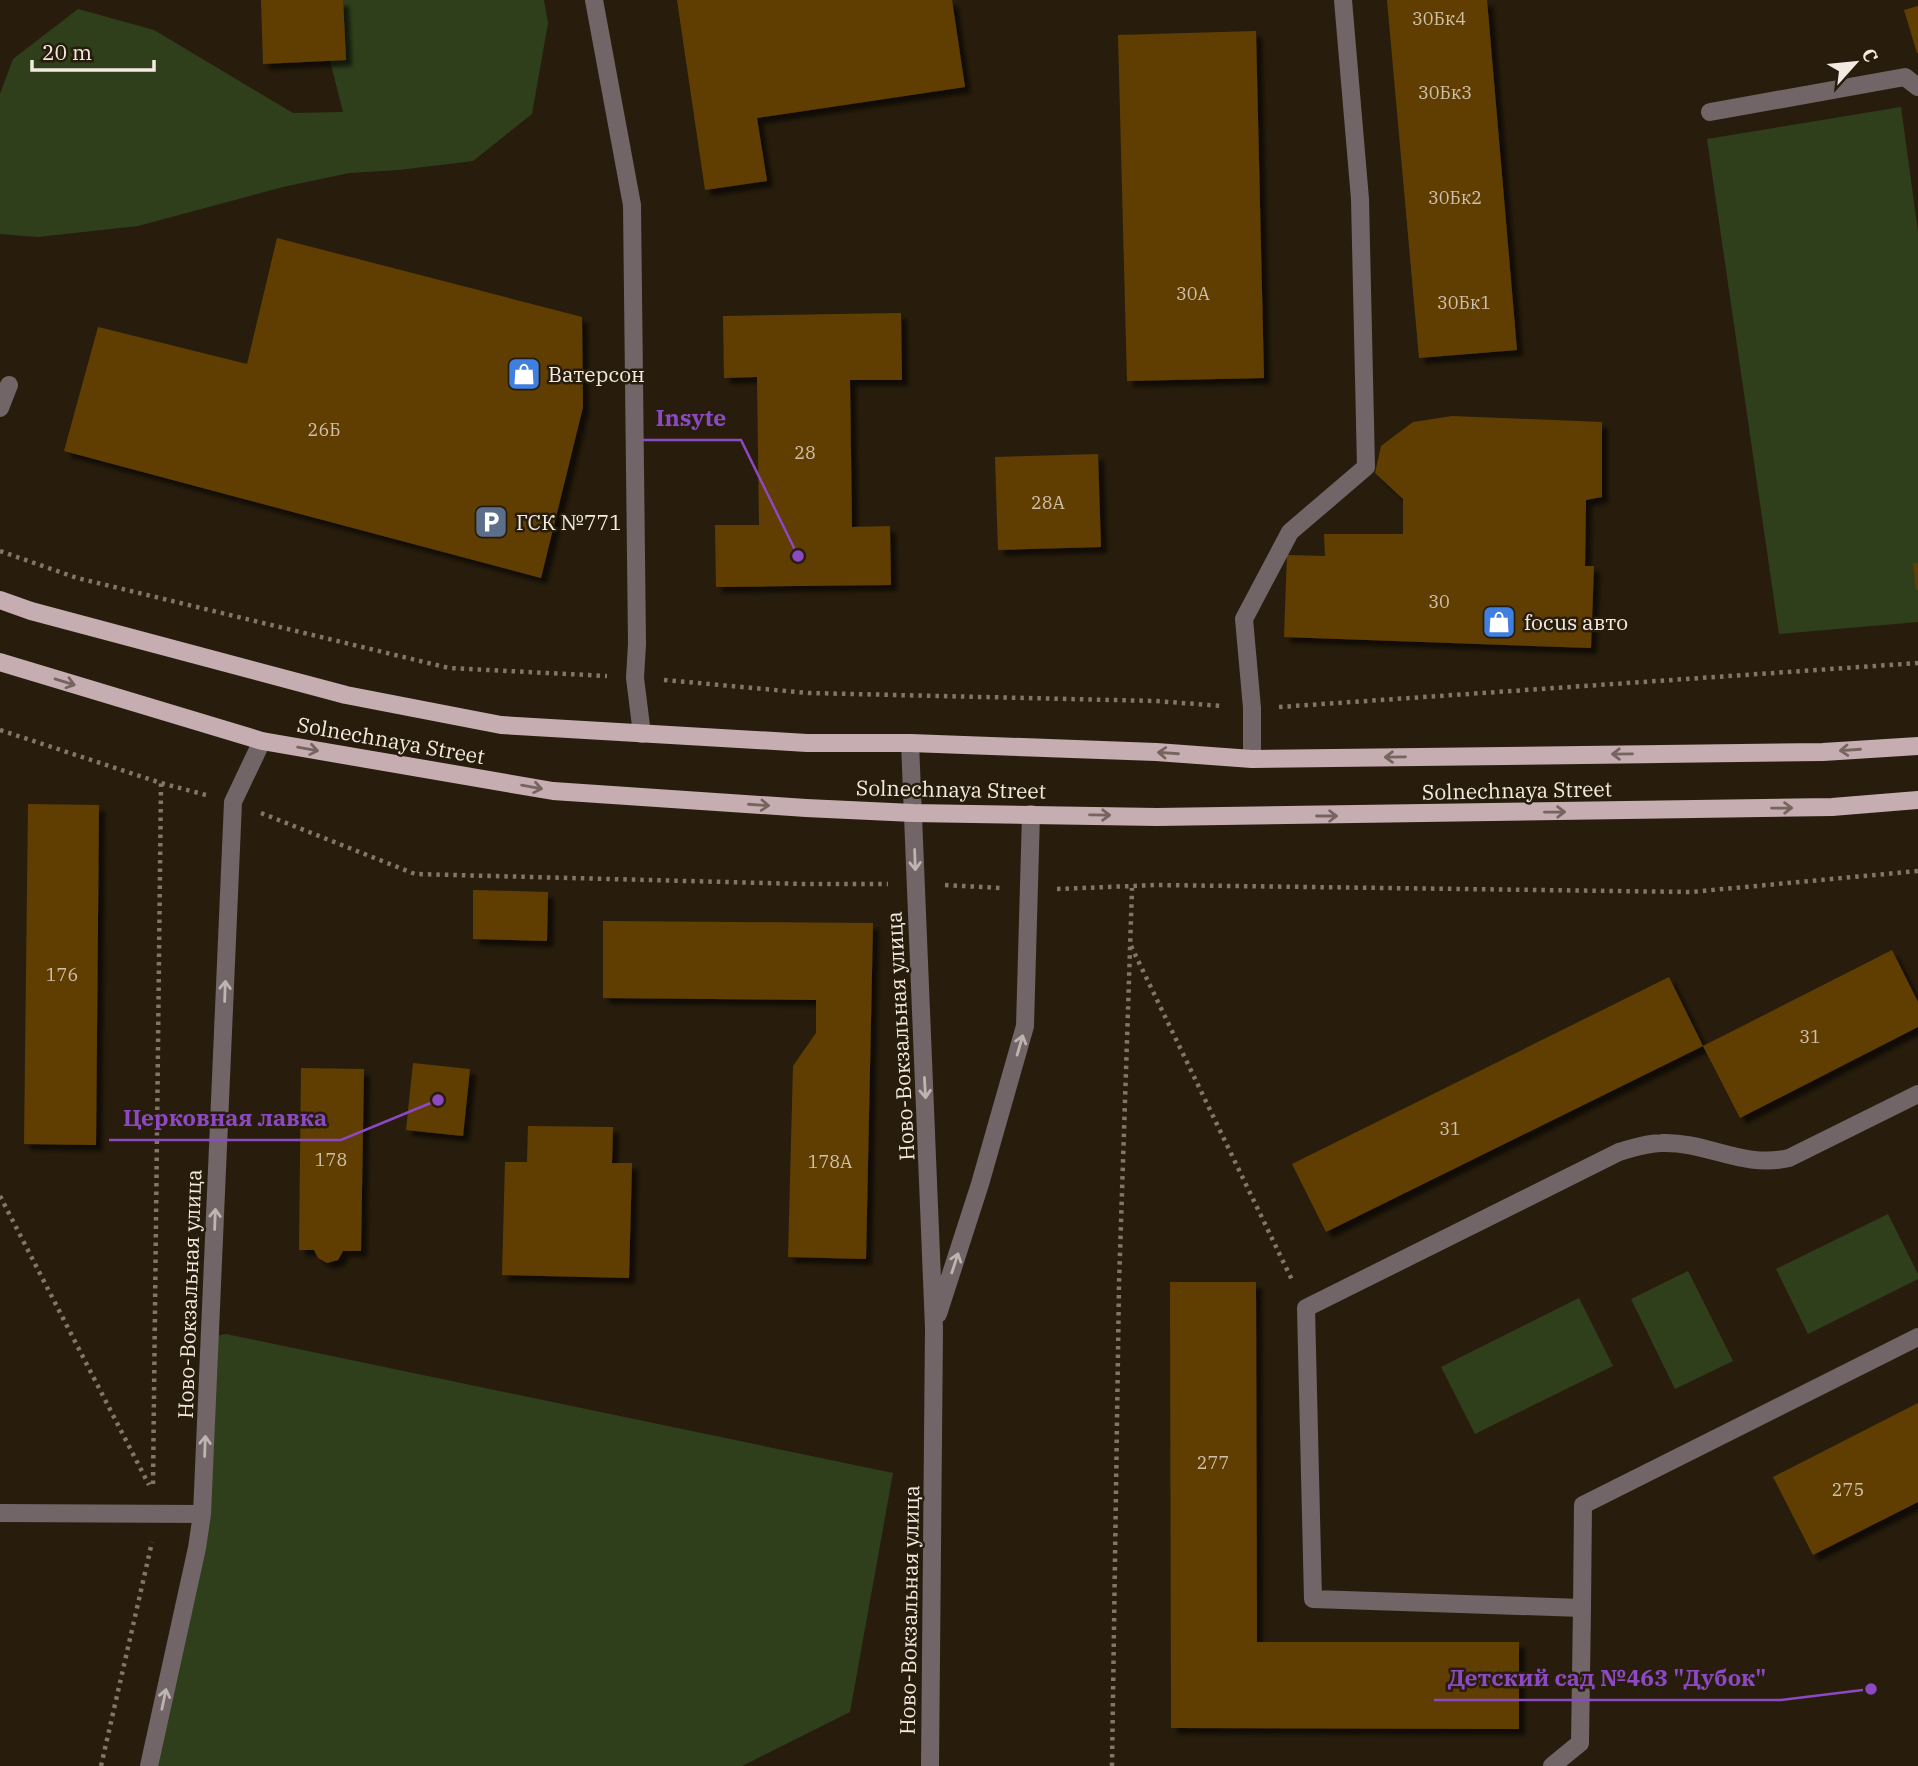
<svg xmlns="http://www.w3.org/2000/svg" width="1918" height="1766" font-family="'IBM Plex Serif',serif">
  <defs>
    <filter id="shadow"><feDropShadow dx="6" dy="6" stdDeviation="2" flood-color="#0009"/></filter>
  </defs>
  <rect width="100%" height="100%" fill="#281d0c"/>
  <path fill="#2f3f1c" d="M288,0H544L548,23L532,114L473,161L399,170L349,173L283,187L138,226L38,237L0,234V94L13,59L78,9L154,30L293,113L343,112L328,53Z
    M1901,107L1918,232V622L1779,634L1707,139Z
    M1888,1214L1918,1274V1279L1808,1334L1776,1269Z
    M1688,1271L1733,1361L1675,1389L1631,1299Z
    M1579,1298L1613,1366L1475,1434L1441,1367Z
    M226,1334L893,1473L850,1712L742,1766H149L202,1514L210,1337Z"/>
  <path fill="#603e00" filter="url(#shadow)" d="M261,0H343L346,60L263,64Z
    M677,0H952L965,87L757,118L767,181L705,190Z
    M1387,0H1487L1517,350L1419,358Z
    M1918,6V53H1917L1904,10Z
    M1256,31L1264,378L1127,381L1118,35Z
    M277,238L582,317L583,407L541,578L64,451L98,327L247,364Z
    M901,313L902,380H850L852,527L890,526L891,585L716,587L715,525H759L757,377L724,378L723,316Z
    M1452,416L1602,422V497L1586,500L1585,566H1594L1591,648L1284,637L1287,555L1325,556L1324,534H1403V499L1375,473L1381,446L1413,422Z
    M1098,454L1101,547L998,550L995,457Z
    M1913,563H1918V590H1916Z
    M28,804L99,805L96,1145L24,1144Z
    M473,890L548,892L547,941L473,939Z
    M603,921L873,923L866,1259L788,1257L793,1066L816,1033V1000L603,998Z
    M1892,950L1918,1002V1027L1740,1118L1703,1046Z
    M1669,977L1703,1046L1326,1232L1292,1164Z
    M413,1063L470,1069L463,1136L406,1130Z
    M301,1068L364,1069L361,1251H343L338,1260L327,1263L318,1258L314,1250H299Z
    M528,1126L613,1127L612,1163H632L629,1278L502,1275L505,1162H527Z
    M1170,1282H1256L1257,1642H1519V1729L1171,1728Z
    M1918,1403V1502L1813,1555L1773,1477Z"/>
  <g fill="none" stroke-linecap="round" stroke-linejoin="round">
    <path stroke="#817769" stroke-width="4.5" stroke-dasharray="3.5 5" stroke-linecap="butt" d="M0,551L77,578L449,668L607,676
      M664,680L809,693L1156,701L1222,706
      M1279,707L1918,663
      M0,730L161,783L206,795
      M261,813L415,874L804,884H888
      M945,885L1000,888
      M1057,889L1157,885L1691,892L1918,871
      M1131,946L1293,1282
      M0,1196L149,1485
      M153,1484L161,783
      M101,1766L152,1542
      M1112,1766L1119,1284L1132,888"/>
    <path stroke="#716567" stroke-width="18" d="M594,0L632,205L637,644L635,678L642,734
      M1710,112L1905,77L1918,87
      M0,408L9,385
      M910,743L934,1328L930,1766
      M1252,759V708L1244,619L1290,532L1366,467L1360,199L1343,0
      M938,1314L980,1184L1025,1026L1031,814
      M0,1513L202,1514
      M1582,1608L1583,1505L1918,1337
      M149,1766L197,1548L202,1514L233,802L262,741
      M1552,1766L1580,1743L1582,1608L1313,1599L1306,1308L1619,1152C1633,1148 1647,1143 1661,1143C1707,1141 1742,1169 1789,1158L1918,1094"/>
    <path stroke="#c5adb1" stroke-width="18" d="M0,600L31,611L346,695L501,725L807,743H910L1156,752L1252,759L1823,752L1918,746
      M0,662L262,741L553,791L806,808L913,813L1157,817L1832,807L1918,800"/>
  </g>
  <defs><path id="oneway-shaft" d="M-6 0H5M1.5-3L5.5 0L1.5 3" fill="none" stroke-width="1.6" stroke-linecap="round" stroke-linejoin="round" transform="scale(1.75)"/></defs>
  <g stroke="#76655e">
    <use href="#oneway-shaft" transform="translate(65 682) rotate(17)"/>
    <use href="#oneway-shaft" transform="translate(308 749) rotate(10)"/>
    <use href="#oneway-shaft" transform="translate(1850 750) rotate(176)"/>
    <use href="#oneway-shaft" transform="translate(1168 753) rotate(-176)"/>
    <use href="#oneway-shaft" transform="translate(1622 754) rotate(179)"/>
    <use href="#oneway-shaft" transform="translate(1395 757) rotate(179)"/>
    <use href="#oneway-shaft" transform="translate(532 787) rotate(10)"/>
    <use href="#oneway-shaft" transform="translate(759 805) rotate(4)"/>
    <use href="#oneway-shaft" transform="translate(1782 808) rotate(-1)"/>
    <use href="#oneway-shaft" transform="translate(1555 812) rotate(-1)"/>
    <use href="#oneway-shaft" transform="translate(1100 815) rotate(1)"/>
    <use href="#oneway-shaft" transform="translate(1327 816)"/>
  </g>
  <g stroke="#bfb5b0">
    <use href="#oneway-shaft" transform="translate(915 860) rotate(88)"/>
    <use href="#oneway-shaft" transform="translate(225 991) rotate(-88)"/>
    <use href="#oneway-shaft" transform="translate(1020 1045) rotate(-74)"/>
    <use href="#oneway-shaft" transform="translate(925 1088) rotate(87)"/>
    <use href="#oneway-shaft" transform="translate(215 1219) rotate(-88)"/>
    <use href="#oneway-shaft" transform="translate(955 1263) rotate(-72)"/>
    <use href="#oneway-shaft" transform="translate(205 1446) rotate(-88)"/>
    <use href="#oneway-shaft" transform="translate(164 1699) rotate(-78)"/>
  </g>
  <defs>
    <symbol id="shop-square" viewBox="-11 -11 22 22"><rect x="-9" y="-9" width="18" height="18" rx="4" fill="#3f7fe0" stroke="#281d0c"/><path d="M-5-2.5h2.3a2.7 3.5 0 0 1 5.4 0H5L5.5 6h-11ZM-1.5-2.5h3a1.5 2.3 0 0 0-3 0Z" fill="#fff"/></symbol>
    <symbol id="parking-square" viewBox="-11 -11 22 22"><rect x="-9" y="-9" width="18" height="18" rx="4" fill="#5c6f8a" stroke="#281d0c"/><path d="M-3.5-5.5H1a3.5 3.5 0 0 1 0 7H-1V5.5H-3.5ZM-1-3.4V-.6H.8a1.4 1.4 0 0 0 0-2.8Z" fill="#fff"/></symbol>
  </defs>
  <g fill-rule="evenodd">
    <use href="#shop-square" x="505" y="355" width="38" height="38"/>
    <use href="#parking-square" x="472" y="503" width="38" height="38"/>
    <use href="#shop-square" x="1480" y="603" width="38" height="38"/>
  </g>
  <g text-anchor="middle" dominant-baseline="central" stroke-width="5" stroke-linejoin="round" paint-order="stroke">
    <g font-size="18" fill="#cec0a9">
      <text x="1439" y="18">30Бк4</text>
      <text x="1445" y="92">30Бк3</text>
      <text x="1455" y="197">30Бк2</text>
      <text x="1193" y="293">30А</text>
      <text x="1464" y="302">30Бк1</text>
      <text x="324" y="429">26Б</text>
      <text x="805" y="452">28</text>
      <text x="1048" y="502">28А</text>
      <text x="1439" y="601">30</text>
      <text x="62" y="974">176</text>
      <text x="1810" y="1036">31</text>
      <text x="1450" y="1128">31</text>
      <text x="331" y="1159">178</text>
      <text x="830" y="1161">178А</text>
      <text x="1213" y="1462">277</text>
      <text x="1848" y="1489">275</text>
    </g>
    <g font-size="21" fill="#f3ebe1" stroke="#281d0c" text-anchor="start">
      <text x="548" y="374">Ватерсон</text>
      <text x="516" y="522">ГСК №771</text>
      <text x="1524" y="622">focus авто</text>
    </g>
    <g font-size="21" fill="#f3ebe1" stroke="#281d0c">
      <text transform="translate(391 740) rotate(10)">Solnechnaya Street</text>
      <text transform="translate(951 789) rotate(1)">Solnechnaya Street</text>
      <text transform="translate(1517 790) rotate(-1)">Solnechnaya Street</text>
      <text transform="translate(900 1036) rotate(-93)">Ново-Вокзальная улица</text>
      <text transform="translate(189 1294) rotate(-88)">Ново-Вокзальная улица</text>
      <text transform="translate(909 1610) rotate(-89)">Ново-Вокзальная улица</text>
    </g>
  </g>
  <path fill="none" stroke="#8d49c4" stroke-width="2.5" d="M798 556L741 440H642M438 1100L341 1140H109M1871 1689L1781 1700H1434"/>
  <g fill="#8d49c4" stroke="#281d0c" stroke-width="2.5">
    <circle cx="798" cy="556" r="7"/>
    <circle cx="438" cy="1100" r="7"/>
    <circle cx="1871" cy="1689" r="7"/>
  </g>
  <g font-size="23" text-anchor="middle" font-weight="bold" fill="#8d49c4" stroke="#281d0c" stroke-width="5" stroke-linejoin="round" paint-order="stroke">
    <text x="691" y="426">Insyte</text>
    <text x="225" y="1126">Церковная лавка</text>
    <text x="1607" y="1686">Детский сад №463 "Дубок"</text>
  </g>
  <g transform="translate(1855 63) rotate(63)" stroke="#281d0c" stroke-width="5" paint-order="stroke">
  <path d="M0-5L12 26L0 18L-12 26Z" fill="#f3ebe1"/>
  <text y="-10" font-size="19" font-weight="bold" text-anchor="middle" fill="#f3ebe1">С</text>
  </g>
  <path d="M32 60v10h122v-10" fill="none" stroke="#f3ebe1" stroke-width="3.5"/>
  <text x="42" y="60" font-size="21" fill="#f3ebe1" stroke="#281d0c" stroke-width="5" paint-order="stroke">20 m</text>
</svg>
